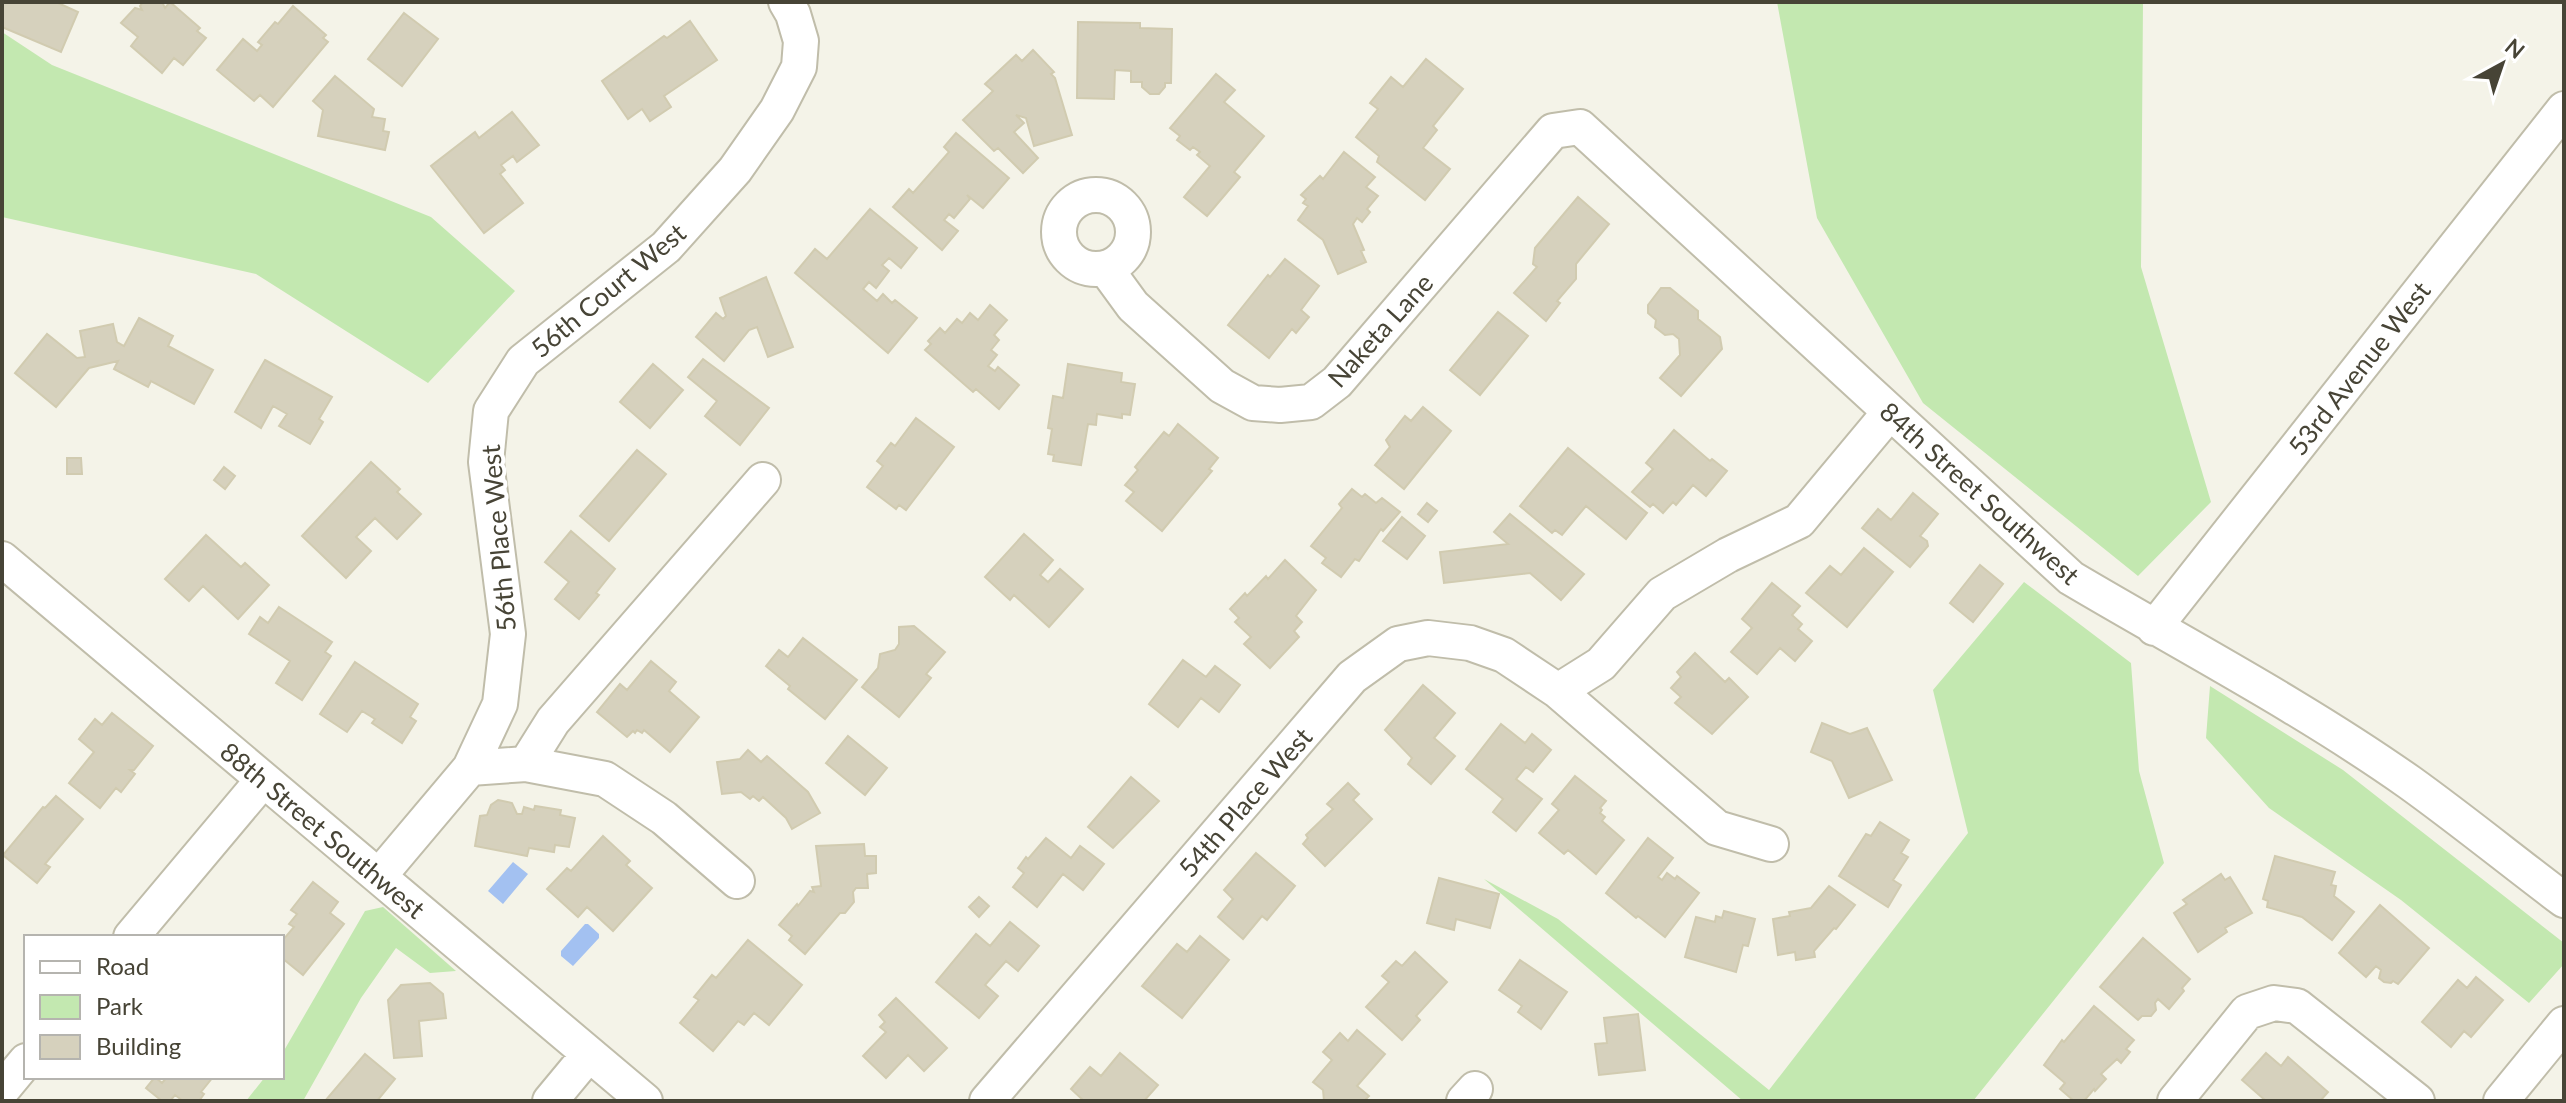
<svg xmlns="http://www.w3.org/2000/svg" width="2566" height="1103" font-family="Lato,sans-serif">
  <rect width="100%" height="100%" fill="#f4f3e8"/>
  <path fill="#c3e8b0" d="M1777,2H2143L2141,267L2211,502L2138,576L1923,403L1817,218Z
    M2,32L52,65L431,217L515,291L428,383L256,274L2,217Z
    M2024,582L2131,663L2139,771L2164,863L1973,1101H1743L1484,879L1558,919L1769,1090L1968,833L1933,690Z
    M2210,686L2343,770L2564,943V964L2529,1003L2401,900L2269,808L2206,738Z
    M383,907L456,971L430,973L396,948L361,998L303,1101H246L265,1077H282V1054L365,911Z"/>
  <path fill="#a3c1f1" d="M513,862L528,874L503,904L488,891Z
    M585,924H588L599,934V938L573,966L561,956V951Z"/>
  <path fill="#d6d1bd" stroke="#d1cbb0" stroke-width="2" d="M3,2H56L78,12L61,52L2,27Z
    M143,2H162L165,8L170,2L200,28L197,31L206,38L183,65L174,58L162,73L131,46L138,37L121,23L135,8L142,10L140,6Z
    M293,6L326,35L323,38L328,42L273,107L260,95L254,101L217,70L243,39L257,51L262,45L258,42L275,22L278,24Z
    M404,13L438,39L402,86L368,59Z
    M690,21L717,60L664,96L671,107L650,121L642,109L628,119L602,81L664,36L667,38Z
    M1078,22L1140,23V28L1172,29L1171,83H1165V87L1159,94H1150L1142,87V82H1131V71L1115,70L1114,99L1077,98Z
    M1033,50L1054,72L1051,74L1055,78L1072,135L1034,146L1026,118L1016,115L1024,123L1014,132L1038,158L1023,173L998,148L994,151L963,120L993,91L985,84L1016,55L1022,61Z
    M1426,59L1463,89L1433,126L1437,130L1423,148L1450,169L1425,200L1377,162L1379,156L1356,137L1378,109L1370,103L1391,77L1403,87Z
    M1216,74L1235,90L1224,102L1264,136L1234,172L1240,177L1207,216L1184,197L1210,166L1197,155L1200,152L1193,147L1190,150L1177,140L1180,136L1170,128Z
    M335,76L374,109L372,117L385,119L383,131L389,132L385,150L318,136L323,110L313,101Z
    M512,112L539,145L517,162L513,156L501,165L505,170L500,174L523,203L484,233L431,166L475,132L479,138Z
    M956,133L1009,178L983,208L967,195L970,199L954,218L949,214L944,220L958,231L942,250L893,207L909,189L913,193L949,152L944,147Z
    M1344,152L1375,177L1366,187L1378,196L1367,209L1370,212L1362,222L1357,218L1353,224L1364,250L1361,251L1366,262L1338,274L1323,240L1298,220L1308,206L1303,203L1306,199L1301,195L1320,176L1323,179Z
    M1578,197L1609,224L1576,264V279L1557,301L1560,303L1546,321L1514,293L1537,267L1533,264L1535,248Z
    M870,209L917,248L901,268L889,258L882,265L889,271L876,288L869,282L863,289L877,301L883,294L892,303L895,300L917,318L888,353L795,273L815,249L827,259Z
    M1285,259L1319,286L1301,310L1309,317L1296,333L1292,329L1269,358L1228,325L1268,275L1270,277Z
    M766,277L793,347L768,357L757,327L749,330L724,361L696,337L716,313L723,319L726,316L720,298Z
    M1661,288H1670L1698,311V319L1720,337L1722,349L1681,396L1660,378L1680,355L1679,339L1673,334L1665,335L1655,327L1656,320L1648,313V305Z
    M990,305L1007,320L994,335L999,340L991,350L997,355L988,366L995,371L998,367L1019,385L999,409L976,389L973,392L925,350L931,344L928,341L940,328L945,333L957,319L962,323L970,313L978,320Z
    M1498,312L1528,336L1480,395L1450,370Z
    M139,318L173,336L168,346L213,370L194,404L151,381L148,387L114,369L118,361L89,368L56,407L15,373L47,334L77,358L85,357L80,331L113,324L117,342L124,346Z
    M703,359L769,408L740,445L705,416L717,401L688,377Z
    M265,360L332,397L319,419L323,422L310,444L279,426L287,414L273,406L261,428L235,412Z
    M653,364L683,390L650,428L620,402Z
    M1068,364L1122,373L1121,382L1135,384L1130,415L1122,414V418L1097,414L1096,425L1088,424L1081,465L1053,461L1054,455L1048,454L1052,429L1048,428L1053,396L1063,398Z
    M1423,407L1451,431L1404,489L1375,465L1390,447L1386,440L1405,416L1411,421Z
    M916,418L954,447L906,510L899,505L896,509L867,487L883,466L877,461L891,443L895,446Z
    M1178,424L1218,458L1209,469L1212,471L1162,531L1126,501L1134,492L1125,485L1138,470L1135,467L1164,432L1169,436Z
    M1674,430L1710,461L1712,459L1727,471L1706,496L1693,485L1676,505L1673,502L1663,513L1653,504L1650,507L1632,492L1653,469L1646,463Z
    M1568,448L1647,513L1626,539L1586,506L1562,535L1555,530L1552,533L1520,506Z
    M637,450L666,474L609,541L580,516Z
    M67,458H81L82,474H67Z
    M371,462L400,489L397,492L421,514L397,539L375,518L356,537L371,551L346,578L302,536Z
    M224,467L235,476L225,489L214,480Z
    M1352,489L1362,497L1365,494L1376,503L1382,498L1400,512L1383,531L1381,529L1359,561L1355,559L1341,577L1322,563L1326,558L1311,546L1342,508L1339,504Z
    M1913,493L1938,514L1920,536L1927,541L1928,546L1910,567L1862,528L1878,509L1891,520Z
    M1427,503L1437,511L1428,522L1418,514Z
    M1510,514L1584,574L1561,600L1530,573L1444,583L1440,552L1508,544L1494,532Z
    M1402,517L1425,536L1407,559L1383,541Z
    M571,531L615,569L596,593L599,595L579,619L555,599L569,582L545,562Z
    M1024,534L1053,560L1040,575L1048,582L1060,569L1083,589L1049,627L1014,595L1010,600L985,577Z
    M206,535L241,567L245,563L269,585L238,619L203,586L189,601L165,579Z
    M1864,548L1893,572L1847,627L1806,593L1830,566L1841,575Z
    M1285,560L1316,590L1296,616L1302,622L1294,631L1299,637L1270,668L1244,644L1251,637L1235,622L1239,618L1230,609L1245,593L1247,596L1266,576L1268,579Z
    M1980,565L2003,584L1973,622L1950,603Z
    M1772,583L1800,606L1792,615L1802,624L1798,629L1812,641L1795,661L1780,648L1757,674L1731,652L1752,628L1742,619Z
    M279,607L332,642L325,652L331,656L302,700L276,683L290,661L249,634L260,617L268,623Z
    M914,626L945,652L926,674L931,678L899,717L862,687L878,668L880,654L895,650L899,644V627Z
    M803,638L857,680L825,719L788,689L790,686L766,666L779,650L788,657Z
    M1695,653L1725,682L1729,678L1748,697L1712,734L1675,703L1681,697L1671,688L1681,677L1677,672Z
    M1183,660L1206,677L1215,666L1240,685L1219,712L1201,698L1178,727L1149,704Z
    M651,661L676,682L669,691L699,717L670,752L644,730L642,733L637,730L635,733L633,731L627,737L597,712L620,684L627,690Z
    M355,662L418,704L410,717L416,721L402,743L372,723L375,719L362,711L347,732L320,714Z
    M1423,685L1455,713L1434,738L1455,756L1431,784L1408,764L1412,758L1385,730Z
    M112,713L153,746L134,770H130L135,774L121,792L116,788L100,808L69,783L94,752L79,739L95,719L102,725Z
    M1822,723L1850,734L1867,728L1892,780L1849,798L1832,761L1811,752Z
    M1501,724L1525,743L1532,734L1551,750L1533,772L1526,767L1516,779L1542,799L1516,831L1493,812L1503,799L1466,769Z
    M848,736L887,768L865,795L826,763Z
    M748,750L761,762L767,756L808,792L820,813L792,829L786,818L763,797L759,801L753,796L750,799L741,792L722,794L717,762L740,759Z
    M1575,776L1606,801L1600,808L1602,810L1600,813L1605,817L1602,821L1624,840L1596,874L1568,850L1564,854L1539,833L1559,810L1552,804Z
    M1131,777L1159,801L1113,848L1088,827Z
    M1348,783L1359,794L1353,800L1372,819L1325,866L1303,844L1308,838L1306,835L1333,809L1327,804Z
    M56,796L83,819L45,864L50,867L37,883L3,855L43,807L45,808Z
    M498,800L512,803L517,814H522L524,807L534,810L535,806L561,810L560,815L575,818L569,847L555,845L554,852L529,848L527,856L475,846L480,816L487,815L491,805Z
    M1880,822L1909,840L1901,853L1908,857L1893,880L1901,885L1888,907L1839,876L1866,834L1871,836Z
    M603,836L630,861L626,865L652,888L613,931L587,907L578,917L547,889L567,868L571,871Z
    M1046,838L1071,858L1080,846L1104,864L1083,890L1063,874L1037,907L1013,887L1024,873L1018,868L1026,857L1028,859Z
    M1648,838L1673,858L1658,877L1662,880L1667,873L1675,879L1677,876L1699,893L1665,937L1638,916L1636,918L1606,893Z
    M864,844L865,856H876V873L867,874L868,888H856L853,892L854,902L845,913H840L805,954L789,940L792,936L779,925L797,904L798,906L810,891L814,892L812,887L821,886L816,846Z
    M1256,853L1295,886L1267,920L1262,916L1243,939L1218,917L1233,899L1224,890Z
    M2275,856L2335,872L2331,885L2336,886L2334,896L2354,912L2332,940L2302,917L2267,907L2268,901L2263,899Z
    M2221,874L2225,880L2230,877L2252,913L2225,928L2227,932L2198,952L2174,913L2187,904L2183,900Z
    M1439,878L1499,894L1490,928L1456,919L1454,930L1427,923Z
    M313,882L338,902L330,913L344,924L303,975L282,958V941L294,927L289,924L297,914L291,910Z
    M1829,886L1855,905L1836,929L1834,928L1814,951L1815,957L1796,960L1795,952L1778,955L1773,919L1790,916L1789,912L1811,908Z
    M979,897L989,906L979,917L969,907Z
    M2380,905L2429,948L2398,984L2393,981L2391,983L2384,982L2379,978L2381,970L2376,966L2366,977L2339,953Z
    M1724,911L1755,919L1748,946L1743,945L1736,972L1685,957L1696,917L1715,922L1716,916L1722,918Z
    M1010,922L1039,946L1018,971L1006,961L985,985L998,996L979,1018L936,982L976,934L990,946Z
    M1200,936L1229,960L1182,1018L1142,986L1177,944L1187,952Z
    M2143,938L2190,979L2182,988L2184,991L2169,1009L2158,999L2155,1003L2156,1010L2151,1016H2142L2138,1020L2100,987Z
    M748,940L802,985L769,1025L754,1013L744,1025L738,1021L713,1051L680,1023L699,1000L694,997L712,975L716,978Z
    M1415,952L1447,982L1416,1016L1420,1020L1402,1040L1366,1007L1389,982L1382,976L1396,961L1402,966Z
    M1520,960L1567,992L1541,1029L1518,1012L1522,1006L1499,990Z
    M2476,977L2503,1000L2471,1037L2464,1031L2451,1047L2422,1022L2458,980L2467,988Z
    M430,983L443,994L446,1018L419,1021L422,1056L394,1058L388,1000L401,985Z
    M896,998L947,1048L924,1071L908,1055L886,1078L863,1056L886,1032L880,1027L885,1022L879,1015Z
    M2094,1006L2134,1040L2126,1049L2130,1052L2121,1063L2117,1059L2101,1074L2106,1079L2095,1091L2094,1089L2084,1101H2074L2060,1089L2065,1083L2044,1065L2062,1040L2064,1042Z
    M1638,1014L1645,1070L1599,1075L1595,1044L1607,1043L1604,1018Z
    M1357,1030L1385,1054L1357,1086L1369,1096L1364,1101H1324L1323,1090L1313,1082L1332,1060L1323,1052L1340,1033L1348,1041Z
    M1120,1053L1158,1085L1144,1101H1084L1071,1089L1090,1067L1101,1076Z
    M2266,1053L2281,1066L2288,1057L2328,1092L2320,1101H2266L2242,1080Z
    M365,1054L395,1079L377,1101H325Z
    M155,1077L162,1083L167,1077H213L201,1092L204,1094L199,1101H183L175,1095L170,1101H162L146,1088Z"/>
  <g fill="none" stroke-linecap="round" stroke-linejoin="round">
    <defs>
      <path id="minor" d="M1059 232a37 37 0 1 1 74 0a37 37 0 1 1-74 0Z
        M1106,269L1133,306L1222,386L1253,403L1280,405L1311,402L1337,382L1553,131L1580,127L2071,578C2184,645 2301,706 2409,782C2462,820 2512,861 2564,900
        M2,559L645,1101
        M2154,628L2564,109
        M1558,691L1601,664L1662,594L1728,555L1799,521L1890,412
        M526,764L553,721L763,480
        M470,768L526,764L605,779L664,818L737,881
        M379,876L470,768L500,704L508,634L486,462L491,411L523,361L666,247L735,170L777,110L799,67L801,41L793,14L786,2
        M131,937L262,781
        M2,1090L26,1061
        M550,1101L589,1054
        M987,1101L1352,677L1398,644L1428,638L1470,643L1504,655L1558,691L1717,828L1771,844
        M1464,1101L1475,1089
        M2175,1101L2247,1012L2274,1003L2297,1006L2417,1101
        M2501,1101L2564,1024"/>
    </defs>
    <use href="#minor" stroke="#c0bdaa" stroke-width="38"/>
    <use href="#minor" stroke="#fff" stroke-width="34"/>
  </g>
  <g text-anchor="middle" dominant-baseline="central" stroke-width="8" stroke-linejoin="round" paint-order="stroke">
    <g font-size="26" fill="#474436" stroke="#fff">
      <text transform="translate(608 290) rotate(-40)">56th Court West</text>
      <text transform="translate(1380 330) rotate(-48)">Naketa Lane</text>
      <text transform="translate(2359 368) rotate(-52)">53rd Avenue West</text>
      <text transform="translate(1980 493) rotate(42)">84th Street Southwest</text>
      <text transform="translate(498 538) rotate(-95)">56th Place West</text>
      <text transform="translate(1245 802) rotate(-49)">54th Place West</text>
      <text transform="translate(323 830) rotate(40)">88th Street Southwest</text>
    </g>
  </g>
  <rect width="2566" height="1103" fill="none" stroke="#474436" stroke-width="8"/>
  <rect x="24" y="935" width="260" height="144" fill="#ffffff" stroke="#b5b4af" stroke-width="2"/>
  <rect x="40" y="961" width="40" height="12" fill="#ffffff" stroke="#b5b4af" stroke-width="2"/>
  <text x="96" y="975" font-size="24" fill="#474436">Road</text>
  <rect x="40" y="995" width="40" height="24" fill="#c3e8b0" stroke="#b5b4af" stroke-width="2"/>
  <text x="96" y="1015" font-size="24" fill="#474436">Park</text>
  <rect x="40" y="1035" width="40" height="24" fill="#d6d1bd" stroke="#b5b4af" stroke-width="2"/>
  <text x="96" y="1055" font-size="24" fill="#474436">Building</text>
  <g transform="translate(2502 64) rotate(40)" stroke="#ffffff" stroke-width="6" paint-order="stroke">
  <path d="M0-6L14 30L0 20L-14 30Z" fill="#474436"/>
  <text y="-12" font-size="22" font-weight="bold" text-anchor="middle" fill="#474436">N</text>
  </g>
</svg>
